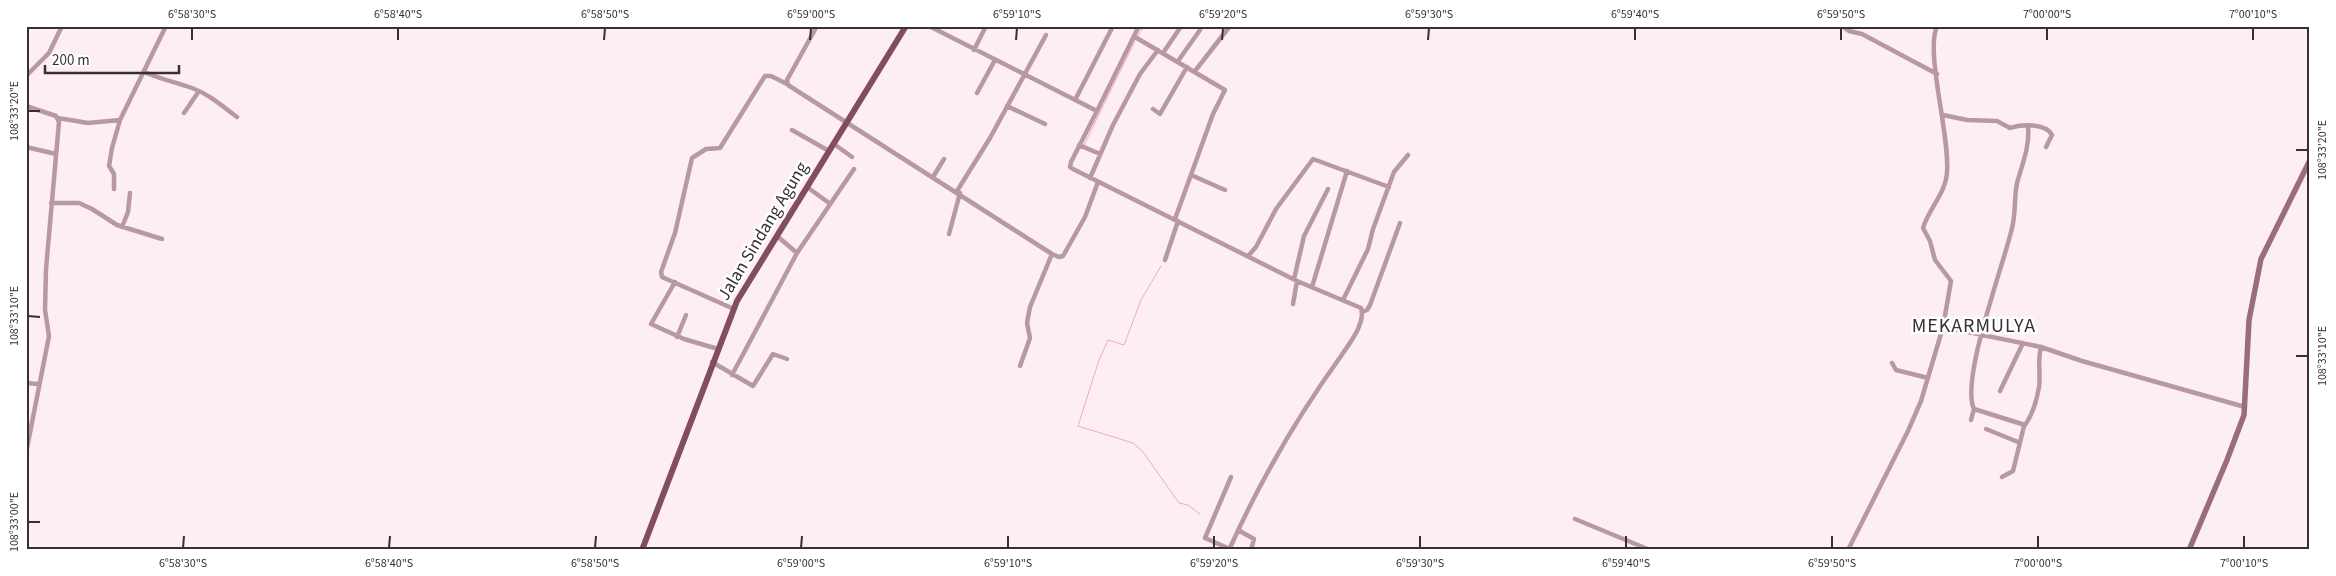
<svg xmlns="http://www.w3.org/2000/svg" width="2336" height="576" font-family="'Source Sans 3',sans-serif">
  <rect width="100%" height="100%" fill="#fdeef1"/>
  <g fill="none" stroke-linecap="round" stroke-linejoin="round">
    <path stroke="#f0aabe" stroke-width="1" d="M1138,36L1144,26
      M1084,145L1135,41
      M1161,266L1141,300L1124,345L1108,340L1099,360L1078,426L1133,443L1143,452L1179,503L1188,505L1200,514"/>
    <path stroke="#b898a1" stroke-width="4.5" d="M817,26L787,80L788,85L1052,254L1059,257L1063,256L1085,217L1098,182
      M929,26L1097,111L1071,162L1070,167L1073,169L1297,281L1361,308C1366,323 1349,344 1341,356C1297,417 1260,481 1229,550
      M1842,26L1849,31L1862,34L1937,74
      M1135,37L1225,90L1213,114L1175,219
      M974,50L986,26
      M1163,53L1180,28
      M1178,61L1200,30
      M1195,71L1230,26
      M144,72C160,79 175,82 192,88C209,94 222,106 237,117
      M26,76L49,53L62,26
      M977,93L995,60
      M1075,100L1113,26
      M26,106L56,116L59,122L46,269L45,310L49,336L26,453
      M1007,106L1045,124
      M1153,109L1160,114L1187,67
      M1097,111L1139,26
      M184,113L199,91
      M1943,115L1967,120L1997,121L2010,128C2021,124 2046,123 2052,135L2046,147
      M58,118L88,123L120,120L166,26
      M2028,127C2030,146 2022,165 2017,183C2014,197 2016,213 2012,228C2004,264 1960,380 1974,409L2025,425C2032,415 2037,399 2039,387C2041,373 2037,362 2041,347
      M792,130L829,151
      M834,144L852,157
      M1079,145L1100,154
      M26,147L56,154
      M1191,175L1225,190
      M933,177L944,159
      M1090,178L1113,125L1140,74L1158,50
      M807,187L829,203
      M114,189V174L109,166L112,148L120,120
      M957,191L990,138L1046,35
      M51,203H79L92,209L117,225L162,239
      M122,227L128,212L130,193
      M949,234L960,193
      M797,253L854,169
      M1248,256L1256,247L1276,209L1313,159L1389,187
      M1165,260L1178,221
      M1294,279L1304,236L1328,189
      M675,282L651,324L684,339L718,349
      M1312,287L1347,171
      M1343,300L1368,249L1373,229L1394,172L1408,155
      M1293,304L1297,281
      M734,309L662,277L661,272L675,233L692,158L706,149L720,148L765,76H771L787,84
      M1362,312L1367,310L1370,305L1400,223
      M1943,327L2041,347L2082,361L2245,407
      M677,337L686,315
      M712,362L753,386L773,354L787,359
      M1892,363L1896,370L1928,378
      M1020,366L1030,338L1027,323L1030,307L1052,254
      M732,375L797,253L777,236
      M26,383L38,384
      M2000,391L2023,343
      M1971,420L1974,409
      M1986,429L2018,442
      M2002,477L2013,471L2024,426
      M1575,519L1650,550
      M1238,530L1254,539L1251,550
      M1230,549L1205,538L1231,477
      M1848,550L1908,431L1921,401L1943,327L1951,281L1935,260L1930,241L1923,228C1929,208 1946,193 1947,172C1950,135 1925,52 1937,26"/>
    <path stroke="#996d7a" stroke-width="5.5" d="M2189,550L2227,460L2244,415L2249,320L2261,259L2310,160"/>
    <path stroke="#824e5e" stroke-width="6" d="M642,550L737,301L906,26"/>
  </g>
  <path fill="none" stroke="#382f32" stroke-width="2" d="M192,40V28M398,40V28M604,40L605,28M810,40L811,28M1016,40L1017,28M1222,40L1223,28M1428,40L1429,28M1635,40V28M1841,40V28M2047,40V28M2253,40V28M28,111H40M2296,150H2308M28,316L40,317M2296,356H2308M28,522H40M183,548L184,536M389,548L390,536M595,548L596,536M801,548L802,536M1008,548V536M1214,548V536M1420,548V536M1626,548V536M1832,548V536M2038,548V536M2244,548V536"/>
  <g text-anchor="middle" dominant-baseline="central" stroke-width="5" stroke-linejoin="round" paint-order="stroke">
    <g font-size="18" fill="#382f32" stroke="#fff">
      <text transform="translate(763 231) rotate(-59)">Jalan Sindang Agung</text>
    </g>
    <g font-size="20" letter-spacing="1" fill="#382f32" stroke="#fff">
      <text x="1974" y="326">MEKARMULYA</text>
    </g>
  </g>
  <rect width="2336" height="576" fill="none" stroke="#ffffff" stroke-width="55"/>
  <path d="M45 65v8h134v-8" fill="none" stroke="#382f32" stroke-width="2.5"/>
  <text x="52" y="65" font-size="15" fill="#382f32" stroke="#ffffff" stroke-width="4" paint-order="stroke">200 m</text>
  <rect x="28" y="28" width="2280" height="520" fill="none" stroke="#382f32" stroke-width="2"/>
  <g font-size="12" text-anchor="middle" fill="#382f32">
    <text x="192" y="18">6°58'30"S</text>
    <text x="398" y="18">6°58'40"S</text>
    <text x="605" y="18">6°58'50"S</text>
    <text x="811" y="18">6°59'00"S</text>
    <text x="1017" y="18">6°59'10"S</text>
    <text x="1223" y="18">6°59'20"S</text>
    <text x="1429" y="18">6°59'30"S</text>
    <text x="1635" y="18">6°59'40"S</text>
    <text x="1841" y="18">6°59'50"S</text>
    <text x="2047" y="18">7°00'00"S</text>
    <text x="2253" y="18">7°00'10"S</text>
    <text transform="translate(14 111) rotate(-90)" y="4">108°33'20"E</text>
    <text transform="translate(2322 150) rotate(-90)" y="4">108°33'20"E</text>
    <text transform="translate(14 316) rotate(-90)" y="4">108°33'10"E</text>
    <text transform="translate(2322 356) rotate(-90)" y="4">108°33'10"E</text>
    <text transform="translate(14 522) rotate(-90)" y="4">108°33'00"E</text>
    <text x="183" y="567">6°58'30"S</text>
    <text x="389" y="567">6°58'40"S</text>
    <text x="595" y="567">6°58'50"S</text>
    <text x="801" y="567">6°59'00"S</text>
    <text x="1008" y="567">6°59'10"S</text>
    <text x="1214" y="567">6°59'20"S</text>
    <text x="1420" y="567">6°59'30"S</text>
    <text x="1626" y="567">6°59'40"S</text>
    <text x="1832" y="567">6°59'50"S</text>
    <text x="2038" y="567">7°00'00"S</text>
    <text x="2244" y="567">7°00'10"S</text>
  </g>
</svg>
